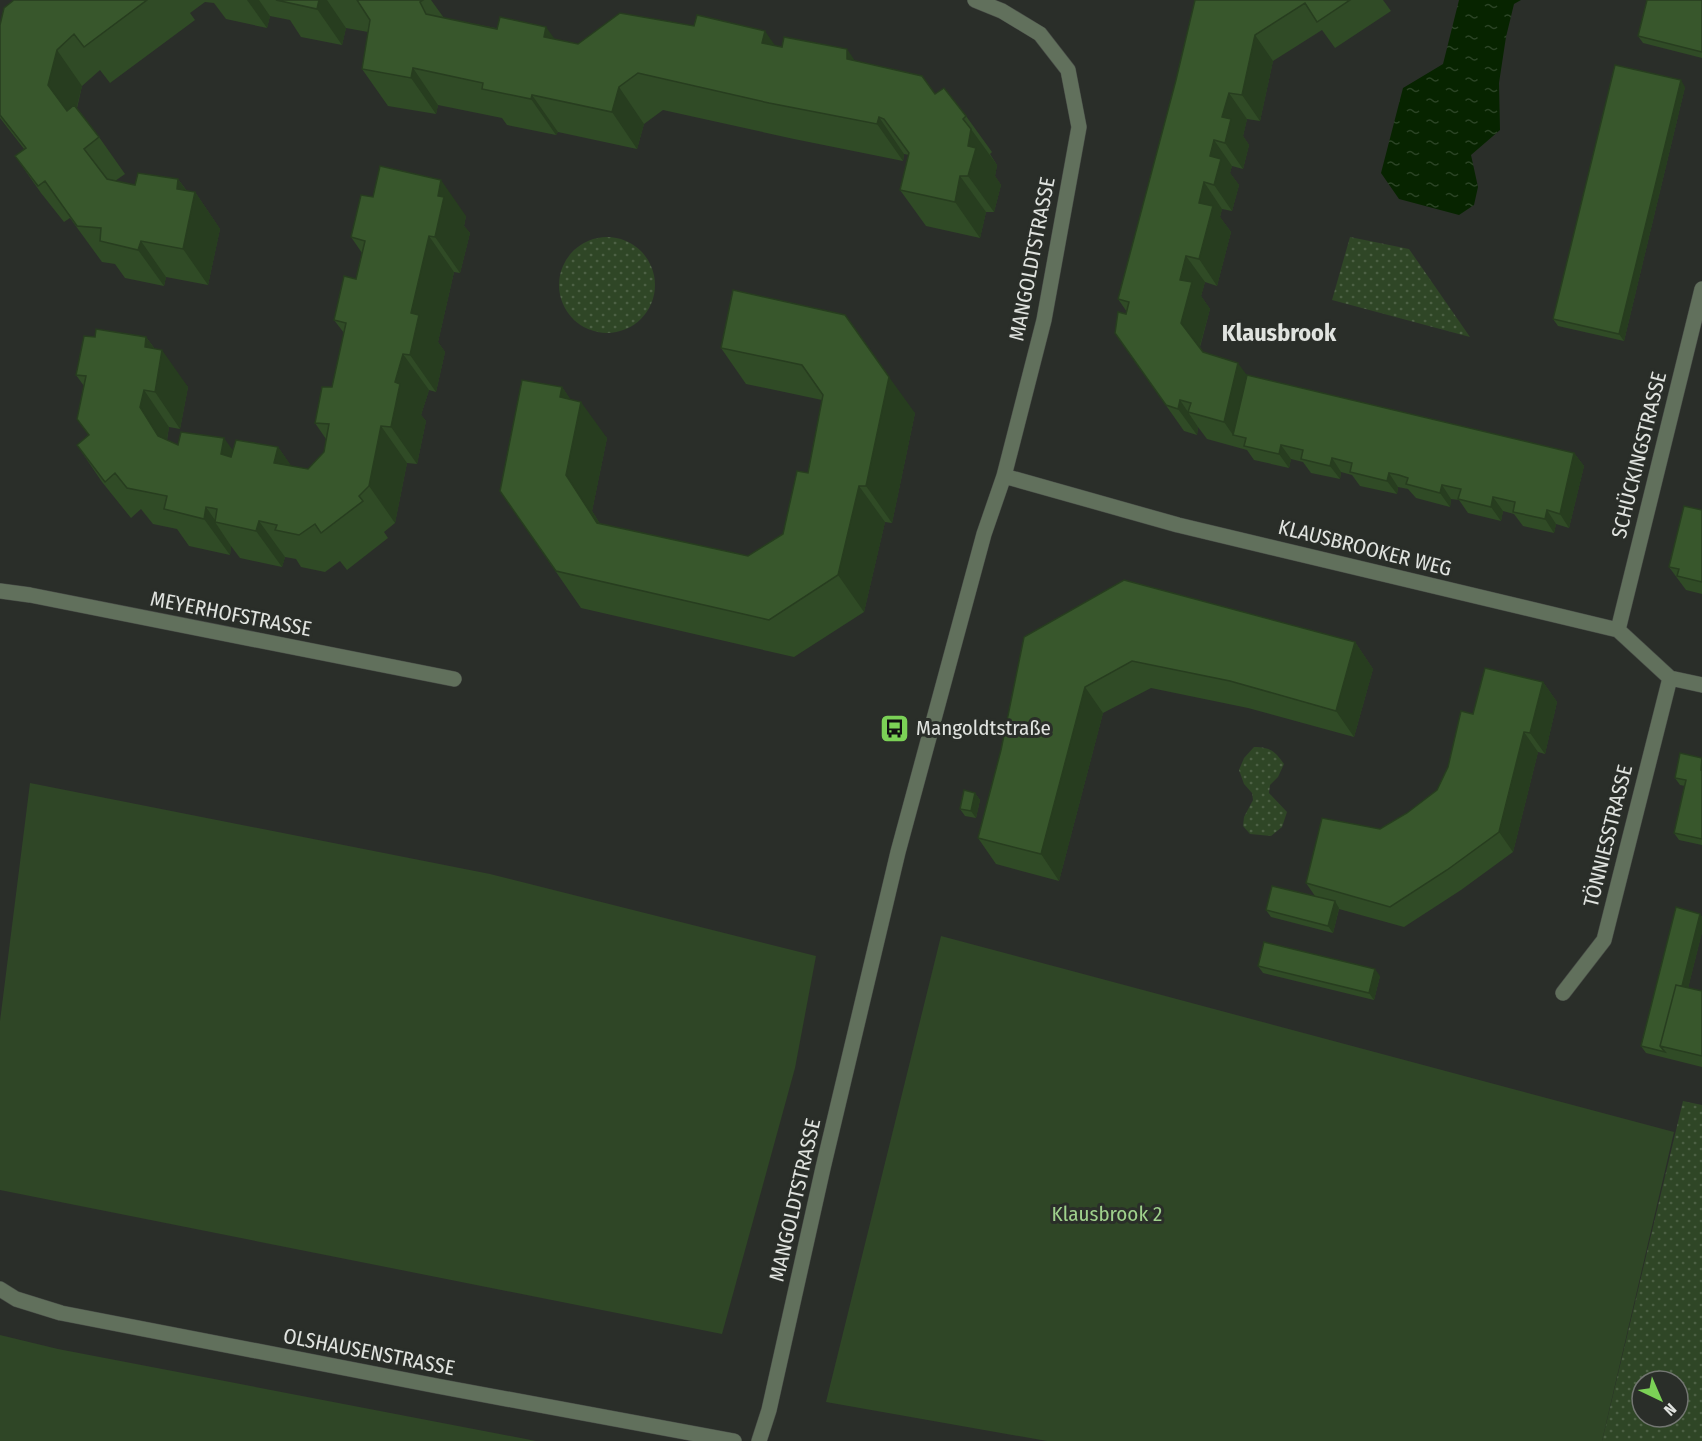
<svg xmlns="http://www.w3.org/2000/svg" width="1702" height="1441" font-family="'Fira Sans Condensed',sans-serif">
  <defs>
    <pattern id="grass-dots" width="8" height="8" patternUnits="userSpaceOnUse" patternTransform="scale(1.5)"><rect width="8" height="8" fill="#2f4626"/><path d="M2 2h.1M6 6h.1" fill="none" stroke="#4d6145" stroke-width="1.8" stroke-linecap="round"/></pattern>
    <pattern id="water-ripples" width="26" height="14" patternUnits="userSpaceOnUse" patternTransform="scale(1.5)"><rect width="26" height="14" fill="#072400"/><path d="M2 4q2-2 4 0t4 0M15 11q2-2 4 0t4 0" fill="none" stroke="#2b4425"/></pattern>
  </defs>
  <rect width="100%" height="100%" fill="#2a2e29"/>
  <path fill="url(#grass-dots)" fill-rule="evenodd" d="M1350,237L1409,249L1470,337L1332,300Z
    M559 285a48 48 0 1 1 96 0a48 48 0 1 1-96 0Z
    M1254,747C1270,747 1275,751 1284,764L1278,777L1270,785L1269,793L1287,812L1282,827L1271,836L1250,834L1243,826L1244,817L1253,800L1252,793L1244,784L1239,770L1244,758Z
    M1683,1101L1702,1105V1441H1602ZM1642,1381H1678V1417H1642Z"/>
  <path fill="#2f4626" d="M30,783L490,874L816,956L795,1068L722,1334L0,1190V1021Z
    M941,936L1674,1132L1602,1441H1047L826,1402Z
    M0,1335L58,1349L536,1441H0Z"/>
  <path fill="url(#water-ripples)" d="M1459,0H1521L1514,4L1506,37L1499,83L1500,130L1471,155L1478,187L1474,205L1459,215L1399,199L1381,173L1403,88L1443,64Z"/>
  <g fill="none" stroke-linecap="round" stroke-linejoin="round">
    <defs>
      <path id="minor" d="M1004,476L1178,525L1618,630L1670,678L1702,685
        M0,591L30,595L454,679
        M1618,630L1702,289
        M1563,993L1604,940L1670,678
        M0,1289L16,1299L61,1313L437,1386L734,1441
        M759,1441L769,1410L823,1168L898,852L984,534L1004,476L1044,320L1079,127L1068,70L1040,34L1002,11L975,0"/>
    </defs>
    <use href="#minor" stroke="#474b46" stroke-width="16"/>
    <use href="#minor" stroke="#61705c" stroke-width="15"/>
  </g>
  <path fill="#304b26" d="M14,0H431L444,18L578,44L775,46L855,61L935,94L966,116L992,152L990,154L997,165L995,176L1001,185L994,212H986L980,238L926,226L900,190L909,155L904,154L903,161L794,139L663,110L644,124L637,149L558,132L556,135L507,125L502,118L438,105L436,114L388,106L362,69L368,32L346,28L342,45L301,37L290,20L270,16L267,28L226,19L214,3L205,2L190,13L195,20L110,83L100,70L82,86L77,108L99,137L125,174L115,181L135,185L178,179L187,191L195,192L220,229L208,285L166,277L164,286L125,278L115,264L102,262L70,218L64,222L41,193L15,156L24,149L0,118V25Z
    M1195,0H1383L1391,11L1335,48L1322,30L1273,61L1260,121L1247,119L1243,136L1249,145L1243,169L1232,166L1230,173L1239,185L1232,211L1222,209L1220,217L1231,232L1217,286L1205,282L1201,296L1210,309L1200,347L1203,352L1247,375L1574,453L1584,466L1569,528L1556,524L1554,533L1523,526L1514,514L1503,511L1501,521L1468,513L1459,500L1451,499L1450,507L1416,498L1408,489L1398,487L1397,494L1360,486L1352,475L1341,472L1340,479L1311,473L1303,462L1291,459L1289,468L1254,460L1247,450L1207,439L1198,427L1197,435L1184,431L1115,333L1126,314L1127,312L1118,299L1176,80Z
    M1702,0V58L1643,43L1638,36Z
    M1685,87L1624,341L1558,326L1553,319Z
    M466,216L464,226L470,233L460,273L454,272L438,342L445,352L436,392L429,390L421,415L426,421L417,464L407,463L395,523L384,532L388,538L347,570L340,561L325,572L301,567L296,559L285,557L282,567L240,558L231,546L230,555L189,546L177,529L153,524L141,509L131,518L102,482L77,445L88,435L84,386L76,375L95,337H146L155,349L188,387L180,429L169,427L167,440L178,445L233,450L278,447L291,466L308,469L324,452L326,439L315,423L332,387L344,333L334,320L356,279L362,253L351,237Z
    M733,290L915,413L892,523L885,522L864,612L794,657L581,608L500,491L562,387L570,399L607,438L592,511L600,524L748,556L783,534L808,473L822,400L746,384L721,348Z
    M1702,510V594L1686,590L1669,567Z
    M1024,637L1355,642L1373,669L1354,737L1248,708L1151,688L1103,713L1059,881L996,864L978,838L1001,750Z
    M1543,682L1557,702L1545,754L1538,752L1513,852L1461,890L1404,927L1339,909L1333,933L1271,917L1266,910L1315,896L1306,883L1380,829L1407,813L1437,790L1473,714Z
    M1702,758V845L1679,840L1674,833L1685,786L1680,785L1675,778Z
    M975,793L980,800L976,818L965,816L960,809Z
    M1700,914L1702,917V932L1688,988L1702,991V1067L1646,1053L1641,1046Z
    M1258,966L1380,976L1374,1000L1263,973Z"/>
  <path fill="#273d1f" d="M247,0H259L270,16L267,28Z
    M319,0H327L346,28L342,45L317,9Z
    M546,27L572,63L544,37Z
    M765,31L790,67L762,43Z
    M1255,35L1273,61L1260,121L1242,95Z
    M847,49L872,86L847,59Z
    M57,50L82,86L73,122L48,85Z
    M413,68L438,105L436,114L411,78Z
    M1681,80L1685,87L1624,341L1619,334Z
    M619,87L644,124L637,149L612,112Z
    M1229,93L1247,119L1243,136L1249,145L1243,169L1225,143L1222,117Z
    M532,95L558,132L556,135L531,99Z
    M879,117L904,154L903,161L877,124Z
    M971,129L997,165L995,176L1001,185L994,212L968,176V146Z
    M1214,140L1232,166L1230,173L1239,185L1232,211L1214,185L1210,156Z
    M960,176L986,212L980,238L955,202Z
    M178,179L193,200L195,192L220,229L208,285L183,249L177,189Z
    M441,180L466,216L464,226L470,233L460,273L435,237L438,196Z
    M1204,182L1222,209L1220,217L1231,232L1217,286L1199,259V203Z
    M429,236L454,272L438,342L445,352L436,392L410,355L411,313Z
    M141,241L166,277L164,286L138,250Z
    M1186,256L1205,282L1201,296L1210,309L1199,349L1181,323L1180,280Z
    M146,337L161,358L162,350L188,387L180,429L155,392L145,347Z
    M403,354L429,390L421,415L426,421L417,464L391,427L395,382Z
    M1238,363L1257,389L1233,435L1224,422Z
    M889,377L915,413L892,523L866,486Z
    M562,387L579,412L581,402L607,438L592,511L622,560L597,523L566,475L560,397Z
    M144,390L169,427L166,444L158,436L140,407Z
    M1180,400L1198,427L1197,435L1178,409Z
    M381,426L407,463L395,523L369,486Z
    M224,438L250,474L221,454Z
    M1281,445L1291,459L1289,468L1279,454Z
    M278,447L303,483L274,463Z
    M1574,453L1584,466L1569,528L1560,514Z
    M1332,458L1341,472L1340,479L1330,466Z
    M1389,473L1398,487L1397,494L1387,481Z
    M1442,485L1451,499L1450,507L1440,493Z
    M859,486L885,522L864,612L838,575Z
    M1493,497L1503,511L1501,521L1491,507Z
    M206,507L217,523L215,522L231,546L230,555L204,519Z
    M1547,510L1556,524L1554,533L1545,519Z
    M259,521L285,557L282,567L256,531Z
    M1355,642L1373,669L1354,737L1336,711Z
    M1543,682L1557,702L1545,754L1530,733Z
    M1085,687L1103,713L1059,881L1041,854Z
    M1524,732L1538,752L1513,852L1499,832Z
    M975,793L980,800L976,818L971,811Z
    M1335,901L1339,908L1333,933L1328,926Z
    M1700,914L1702,917V932L1673,1049L1667,1047Z
    M1375,969L1380,976L1374,1000L1369,993Z"/>
  <path fill="#38572c" stroke="#273d1f" stroke-width="1.5" d="M14,0H147L84,47L74,34L57,50L48,85L67,111L74,105L99,137L84,149L107,179L135,185L138,173L178,179L177,189L195,192L183,249L141,241L138,250L100,241L101,228L77,226L45,181L38,186L15,156L26,148L0,115V25L4,8Z
    M276,0H319L317,9Z
    M357,0H423L420,2L426,14L497,29L500,17L546,27L544,37L578,44L620,13L694,26L697,15L765,31L762,43L782,47L784,37L847,49V59L922,76L935,94L944,88L966,116L963,119L971,129L968,146L976,148L968,176H960L955,202L900,190L909,153L884,119L879,117L877,124L769,103L638,73L619,87L612,112L532,95L531,99L482,89L483,83L413,68L411,78L362,69L370,20Z
    M1195,0H1350L1317,22L1305,3L1255,35L1242,95L1229,93L1222,117L1231,119L1225,143L1214,140L1210,156L1221,159L1214,185L1204,182L1199,203L1213,206L1199,259L1186,256L1180,280L1192,282L1181,323L1203,352L1238,363L1224,422L1188,412L1191,403L1180,400L1178,409L1166,405L1115,333L1118,312L1126,314L1129,302L1118,299L1176,80Z
    M1647,0H1702V52L1638,36Z
    M1615,65L1681,80L1619,334L1553,319Z
    M380,166L441,180L438,196L444,197L435,237L429,236L411,313L419,315L410,355L403,354L395,382L400,384L391,427L381,426L369,486L359,496L363,501L321,533L315,524L299,535L275,530L277,525L259,521L256,531L215,522L217,509L212,508L206,507L204,519L164,509L167,496L127,488L115,473L105,482L77,445L89,435L77,419L86,376L76,375L84,336L95,337L96,329L146,337L145,347L162,350L155,392L144,390L140,407L158,436L178,445L181,432L224,438L221,454L231,457L236,440L278,447L274,463L308,469L324,452L329,424L315,423L322,387H332L346,323L334,320L344,276L356,279L365,241L351,237L361,195L373,197Z
    M733,290L845,315L889,377L866,486H859L838,575L769,620L556,571L500,491L522,380L562,387L560,397L581,402L566,475L597,523L748,556L783,534L797,471L808,473L823,395L802,365L721,348Z
    M1247,375L1574,453L1560,514L1547,510L1545,519L1513,512L1515,502L1493,497L1491,507L1458,499L1461,489L1442,485L1440,493L1406,484L1408,478L1399,475L1389,473L1387,481L1350,472L1352,463L1332,458L1330,466L1301,459L1303,450L1281,445L1279,454L1244,446L1246,438L1233,435Z
    M1684,506L1702,510V582L1677,576L1679,569L1669,567Z
    M1124,580L1355,642L1336,711L1230,681L1132,661L1085,687L1041,854L978,838L1001,750L1024,637Z
    M1485,668L1543,682L1530,733L1524,732L1499,832L1447,870L1390,907L1306,883L1322,818L1380,829L1407,813L1437,790L1448,767L1461,711L1473,714Z
    M1680,753L1702,758L1701,770H1702V839L1674,833L1686,780L1675,778Z
    M964,790L975,793L971,811L960,809Z
    M1272,886L1335,901L1328,926L1266,910Z
    M1676,907L1700,914L1682,986L1676,985L1660,1046L1665,1052L1641,1046Z
    M1264,942L1375,969L1369,993L1258,966Z
    M1676,985L1702,991V1056L1660,1046Z"/>
  <defs>
    <symbol id="bus-square" viewBox="-11 -11 22 22"><rect x="-9" y="-9" width="18" height="18" rx="4" fill="#7bd156" stroke="#2a2e29"/><path d="M-5-6H5V4H4V6H2V4H-2V6H-4V4H-5ZM-3.5-4V0h7V-4ZM-3.5 1.2v1.5H-2V1.2ZM2 1.2v1.5H3.5V1.2Z" fill="#111"/></symbol>
  </defs>
  <g fill-rule="evenodd">
    <use href="#bus-square" x="878" y="712" width="33" height="33"/>
  </g>
  <g text-anchor="middle" dominant-baseline="central" stroke-width="6" stroke-linejoin="round" paint-order="stroke">
    <g font-size="21" fill="#e0e3df" stroke="#2a2e29">
      <text transform="translate(1032 259) rotate(-79)">MANGOLDTSTRASSE</text>
      <text transform="translate(1639 455) rotate(-76)">SCHÜCKINGSTRASSE</text>
      <text transform="translate(1365 548) rotate(14)">KLAUSBROOKER WEG</text>
      <text transform="translate(231 614) rotate(11)">MEYERHOFSTRASSE</text>
      <text transform="translate(1608 836) rotate(-76)">TÖNNIESSTRASSE</text>
      <text transform="translate(795 1200) rotate(-77)">MANGOLDTSTRASSE</text>
      <text transform="translate(369 1352) rotate(11)">OLSHAUSENSTRASSE</text>
    </g>
    <g font-size="21" fill="#e0e3df" stroke="#2a2e29" text-anchor="start">
      <text x="916" y="728">Mangoldtstraße</text>
    </g>
    <g font-size="21" fill="#9fd18c" stroke="#2a2e29">
      <text x="1107" y="1214">Klausbrook 2</text>
    </g>
    <g font-size="24" font-weight="bold" fill="#e0e3df" stroke="#2a2e29">
      <text x="1279" y="333">Klausbrook</text>
    </g>
  </g>
  <g transform="translate(1660 1399) rotate(136)"><circle r="28" fill="#2a2e29" stroke="#737672" stroke-width="1.5"/>
  <path d="M0-4.5L10 22L0 15L-10 22Z" fill="#7bd156"/>
  <text y="-9" font-size="16" font-weight="bold" text-anchor="middle" fill="#e0e3df">N</text>
  </g>
</svg>
